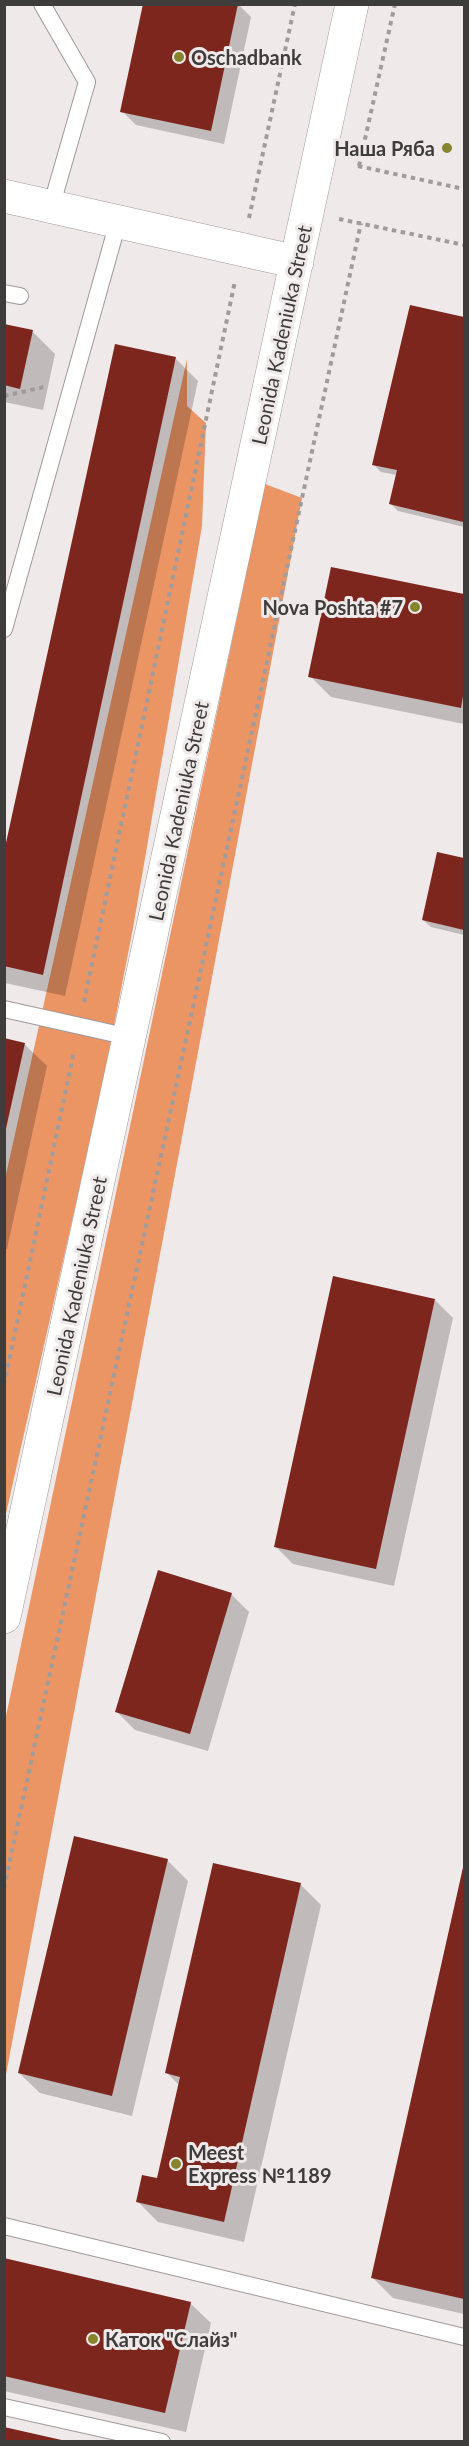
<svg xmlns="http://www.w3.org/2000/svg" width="469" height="2446" font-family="Lato,sans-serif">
  <rect width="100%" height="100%" fill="#f0e9e9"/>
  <path fill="#eb9565" d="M187,359V406L206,423L202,526L133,928L100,1097L5,1518V1179Z
    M265,484L302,498L5,2080V1721Z"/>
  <path fill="#0003" d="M145,4H238L251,17L224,144L136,125L122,111Z
    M411,306L464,319V527L398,511L390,503L397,475L381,472L374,465Z
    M4,325L32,331L55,354L43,410L4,402Z
    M176,359L198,381L65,996L5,983L4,859Z
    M332,569L464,596V724L331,697L310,676Z
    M438,853L464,859V935L431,927L423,920Z
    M4,1040L24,1044L47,1066L7,1249L4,1248Z
    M435,1300L453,1318L394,1586L293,1564L275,1546Z
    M231,1594L249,1612L208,1751L135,1730L117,1712Z
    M167,1860L188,1881L132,2116L40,2093L19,2073Z
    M464,1865V2314L393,2298L372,2277Z
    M300,1884L321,1905L244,2242L158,2222L138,2202L158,2180L179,2085L167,2073Z
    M4,2260L190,2303L211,2323L186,2432L4,2391Z"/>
  <path fill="#7d261d" d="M143,4H238L211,131L120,112Z
    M410,305L464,317L463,522L389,504L397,470L372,465Z
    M4,324L33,330L20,389L4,385Z
    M115,344L176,357L43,975L4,966V852Z
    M331,567L464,594V690L461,708L308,677Z
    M437,852L464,858V930L422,920Z
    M4,1038L25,1043L5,1133H4Z
    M333,1276L435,1299L376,1569L274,1547Z
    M158,1570L232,1593L190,1734L115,1712Z
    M74,1836L168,1859L112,2096L18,2073Z
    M213,1863L301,1883L224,2222L136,2202L142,2175L157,2178L180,2077L165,2073Z
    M464,1863V2299L371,2278Z
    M4,2258L191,2302L165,2413L4,2376Z
    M4,2427L66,2441L65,2442H4Z"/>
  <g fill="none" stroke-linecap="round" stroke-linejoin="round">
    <defs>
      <path id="lane" d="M42,4L87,82L51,207
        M4,293L20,296
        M4,629L118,222
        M4,1009L129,1037
        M4,2226L464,2337
        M4,2407L162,2442"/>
      <path id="street" d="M4,196L297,262
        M4,1617L352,4"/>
    </defs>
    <use href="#lane" stroke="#a0999a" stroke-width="18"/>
    <use href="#street" stroke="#a0999a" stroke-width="34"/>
    <path stroke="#a19c9c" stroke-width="4" stroke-dasharray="4.5 4.5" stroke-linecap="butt" d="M358,166L464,189
      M359,166L395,4
      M249,218L295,4
      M339,219L464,245
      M4,396L44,387
      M84,1002L235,281
      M4,1385L74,1051
      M4,1888L361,223"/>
    <use href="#lane" stroke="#fff" stroke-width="16"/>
    <use href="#street" stroke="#fff" stroke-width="33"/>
  </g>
  <g fill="#86842d" stroke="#f0e9e9" stroke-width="2">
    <circle cx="179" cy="57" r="6"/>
    <circle cx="447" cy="148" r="6"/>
    <circle cx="415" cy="607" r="6"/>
    <circle cx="176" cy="2164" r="6"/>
    <circle cx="93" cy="2339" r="6"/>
  </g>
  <g text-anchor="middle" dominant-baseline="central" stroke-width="6" stroke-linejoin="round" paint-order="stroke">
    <g font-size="20" font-weight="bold" fill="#3f3c3c" stroke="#f0e9e9" text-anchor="start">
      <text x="191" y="57">Oschadbank</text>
      <text x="435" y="148" text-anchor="end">Наша Ряба</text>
      <text x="403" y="607" text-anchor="end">Nova Poshta #7</text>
      <text x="188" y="2152">Meest<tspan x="188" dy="23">Express №1189</tspan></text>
      <text x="105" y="2339">Каток "Слайз"</text>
    </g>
    <g font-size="20" fill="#3f3c3c" stroke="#f0e9e9">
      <text transform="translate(281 335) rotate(-78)">Leonida Kadeniuka Street</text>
      <text transform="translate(178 811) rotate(-78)">Leonida Kadeniuka Street</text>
      <text transform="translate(76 1286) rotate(-78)">Leonida Kadeniuka Street</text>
    </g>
  </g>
  <rect width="469" height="2446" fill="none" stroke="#3f3c3c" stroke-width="12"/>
</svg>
